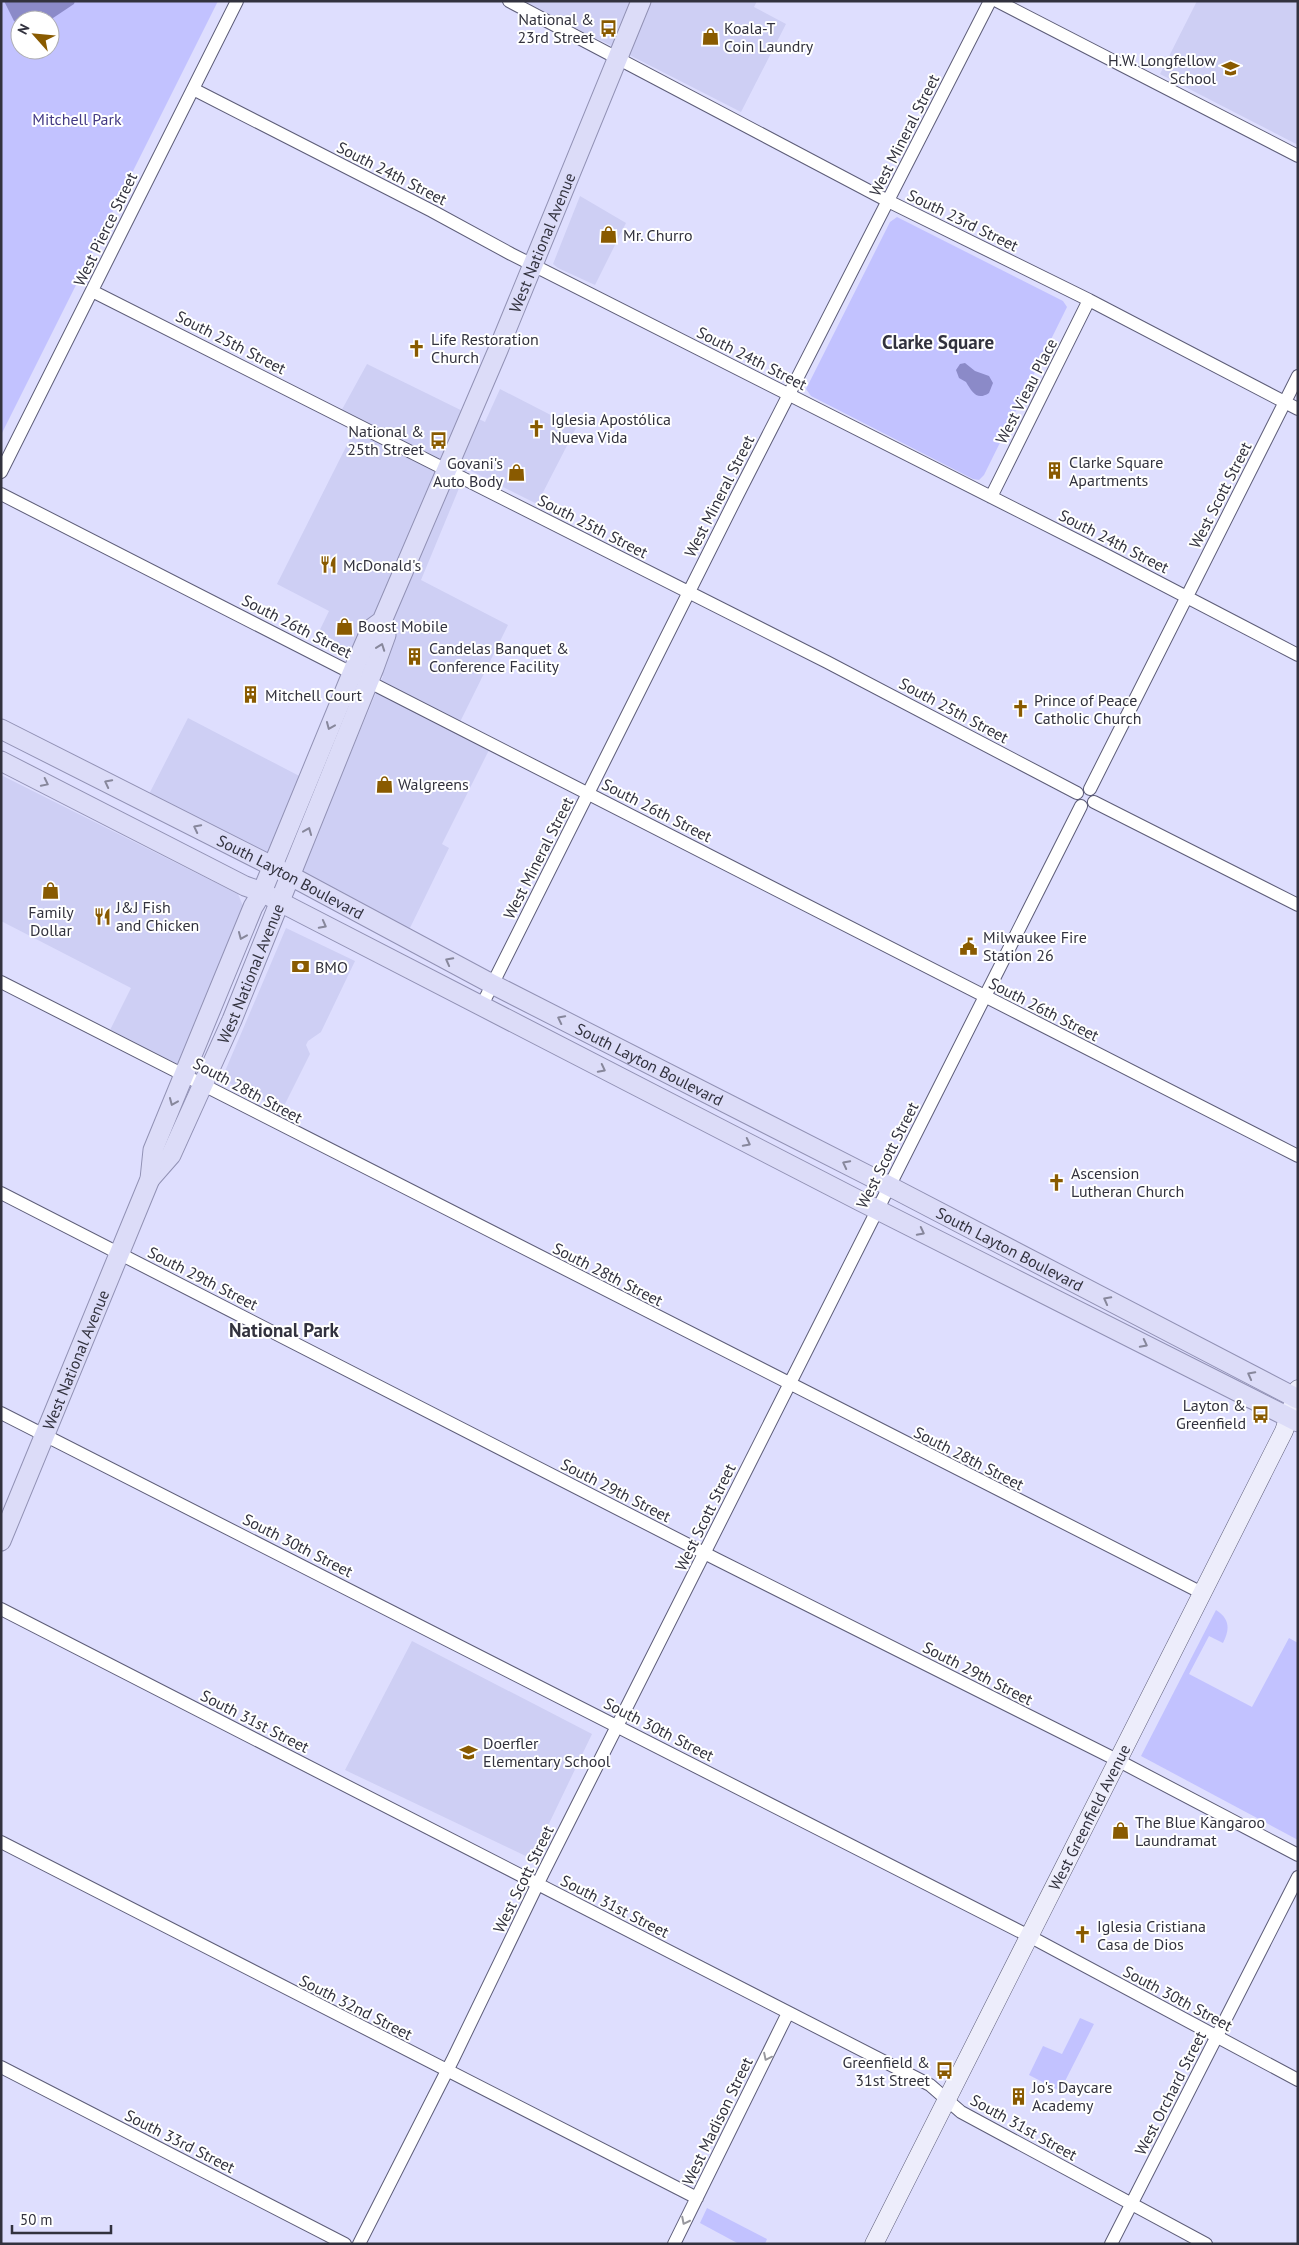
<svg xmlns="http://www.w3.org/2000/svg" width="1299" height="2245" font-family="'PT Sans',sans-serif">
  <rect width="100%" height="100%" fill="#dedefe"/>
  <path fill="#cecff4" d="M509,1H757L754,7L786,24L741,112L602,41Z
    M1197,1H1298V145L1160,74Z
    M580,196L626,223L595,285L558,268L553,264Z
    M367,364L485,422L500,389L576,428L537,504L467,469L421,580L508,625L458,726L492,744L442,844L449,848L408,932L300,874L383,676L314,642L329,611L277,584L357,425L339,415Z
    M188,718L307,780L272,866L145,802Z
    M1,775L238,894L243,906L178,1064L110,1030L131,988L1,921Z
    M286,928L355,961L321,1032L308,1041L306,1045L310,1054L282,1110L225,1081L223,1076Z
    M412,1641L592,1734L532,1859L345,1770Z"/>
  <path fill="#c2c2ff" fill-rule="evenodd" d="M1,1H218L1,435ZM20,20H50V50H20Z
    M897,217L1063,301L1067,307L984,475L979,480L973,479L811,396L806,389L890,222Z
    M1216,1610C1230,1619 1230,1629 1223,1643L1209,1636L1189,1674L1252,1707L1289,1638L1298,1643V1840L1141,1756Z
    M1080,2018L1094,2024L1060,2091L1029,2075L1043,2046L1062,2054Z
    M707,2208L767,2239L765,2244H739L700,2223Z"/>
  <path fill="#8b8ac8" d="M4,1H75L74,4L50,20H20V24L14,21Z
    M965,363L975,371L989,376L993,383L989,393C977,401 972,392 966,382L959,378L956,370L960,364Z"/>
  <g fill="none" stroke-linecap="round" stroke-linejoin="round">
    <defs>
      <path id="street" d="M509,1L888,201L1089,300L1298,409
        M997,1L1298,156
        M193,89L432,211L511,254L1104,554L1298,655
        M92,291L827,662L1077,793
        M1,472L237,1
        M1,494L1298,1156
        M991,497L1089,300
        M1090,789L1298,376
        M1094,802L1298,905
        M1,982L1202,1593
        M481,1007L738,494L990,1
        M1,1193L716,1559L1119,1761L1298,1855
        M1,1413L1029,1936L1298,2080
        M1,1609L930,2085L961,2112L1206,2244
        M1,1842L697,2198
        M1,2067L345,2244
        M359,2244L453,2059L543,1873L1081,806
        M674,2244L788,2013
        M1111,2244L1298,1877"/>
      <g id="secondary">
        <path id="s1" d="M874,2244L1284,1431L1298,1389"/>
      </g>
      <g id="primary">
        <path id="s2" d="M1,729L272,866L492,984L889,1186L1298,1399"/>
        <path d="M1,761L245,886L262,892L280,902L860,1201L1298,1422"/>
        <path id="s3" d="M150,1179L171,1155L232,1020L374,668L386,635L382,621"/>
        <path id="s4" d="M1,1541L150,1179L153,1150L253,907L262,892L358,659L371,629L382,621L498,350L641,1"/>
      </g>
    </defs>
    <use href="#street" stroke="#5d5d78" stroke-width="14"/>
    <use href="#secondary" stroke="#5d5d78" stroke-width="19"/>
    <use href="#primary" stroke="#9191b4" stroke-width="21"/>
    <use href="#street" stroke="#fff" stroke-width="12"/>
    <use href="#secondary" stroke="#ededfb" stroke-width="18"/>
    <use href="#primary" stroke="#dcdcf8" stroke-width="19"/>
  </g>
  <defs><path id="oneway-chevron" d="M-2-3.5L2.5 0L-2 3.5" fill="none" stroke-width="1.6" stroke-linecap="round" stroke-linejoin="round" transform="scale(1.25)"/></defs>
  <g stroke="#87879b">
    <use href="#oneway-chevron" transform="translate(381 647) rotate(-70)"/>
    <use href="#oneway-chevron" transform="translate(330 726) rotate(113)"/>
    <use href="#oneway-chevron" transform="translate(45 783) rotate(26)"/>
    <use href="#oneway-chevron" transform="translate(108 783) rotate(-153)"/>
    <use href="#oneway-chevron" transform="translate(197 828) rotate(-153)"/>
    <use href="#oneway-chevron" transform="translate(308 831) rotate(-68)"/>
    <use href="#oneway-chevron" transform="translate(323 925) rotate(28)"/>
    <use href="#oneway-chevron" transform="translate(242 936) rotate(113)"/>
    <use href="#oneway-chevron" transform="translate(449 961) rotate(-152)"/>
    <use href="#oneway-chevron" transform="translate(561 1019) rotate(-153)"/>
    <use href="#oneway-chevron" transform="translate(602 1069) rotate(27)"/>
    <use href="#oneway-chevron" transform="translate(173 1102) rotate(113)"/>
    <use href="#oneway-chevron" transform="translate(747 1143) rotate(27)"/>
    <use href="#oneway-chevron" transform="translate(846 1164) rotate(-153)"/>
    <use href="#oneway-chevron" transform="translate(921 1232) rotate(27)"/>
    <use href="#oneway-chevron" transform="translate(1107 1300) rotate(-152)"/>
    <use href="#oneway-chevron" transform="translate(1144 1344) rotate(27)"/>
    <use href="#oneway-chevron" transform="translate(1251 1375) rotate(-152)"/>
  </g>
  <g stroke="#98989e">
    <use href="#oneway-chevron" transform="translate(767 2057) rotate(116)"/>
    <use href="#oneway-chevron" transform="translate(685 2221) rotate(117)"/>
  </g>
  <defs>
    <symbol id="bus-bare" viewBox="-9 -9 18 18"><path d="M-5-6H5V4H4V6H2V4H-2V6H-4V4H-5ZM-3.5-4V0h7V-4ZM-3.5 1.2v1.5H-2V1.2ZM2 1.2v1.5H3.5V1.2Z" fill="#895a00" stroke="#fff" stroke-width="2.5" paint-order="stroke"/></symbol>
    <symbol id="shop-bare" viewBox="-9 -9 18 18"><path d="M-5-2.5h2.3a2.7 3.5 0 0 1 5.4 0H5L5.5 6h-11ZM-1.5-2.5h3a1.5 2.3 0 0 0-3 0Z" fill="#895a00" stroke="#fff" stroke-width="2.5" paint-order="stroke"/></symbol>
    <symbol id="school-bare" viewBox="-9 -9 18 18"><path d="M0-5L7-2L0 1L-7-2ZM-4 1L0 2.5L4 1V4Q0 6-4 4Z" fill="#895a00" stroke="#fff" stroke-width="2.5" paint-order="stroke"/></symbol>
    <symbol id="church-bare" viewBox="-9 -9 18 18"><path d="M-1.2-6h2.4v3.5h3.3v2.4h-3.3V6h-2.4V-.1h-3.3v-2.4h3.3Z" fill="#895a00" stroke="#fff" stroke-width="2.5" paint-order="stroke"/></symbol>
    <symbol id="building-bare" viewBox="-9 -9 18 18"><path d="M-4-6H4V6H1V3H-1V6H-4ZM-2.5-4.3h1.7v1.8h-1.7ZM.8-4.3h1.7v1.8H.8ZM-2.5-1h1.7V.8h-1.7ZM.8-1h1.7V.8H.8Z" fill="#895a00" stroke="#fff" stroke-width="2.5" paint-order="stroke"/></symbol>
    <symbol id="restaurant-bare" viewBox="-9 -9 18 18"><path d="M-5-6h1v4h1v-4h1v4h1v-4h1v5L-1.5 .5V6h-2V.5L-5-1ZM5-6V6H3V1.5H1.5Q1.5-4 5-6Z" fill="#895a00" stroke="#fff" stroke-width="2.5" paint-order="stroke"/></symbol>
    <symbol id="civic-bare" viewBox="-9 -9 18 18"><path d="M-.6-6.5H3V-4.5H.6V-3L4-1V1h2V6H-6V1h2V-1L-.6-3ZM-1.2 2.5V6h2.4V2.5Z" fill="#895a00" stroke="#fff" stroke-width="2.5" paint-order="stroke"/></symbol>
    <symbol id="bank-bare" viewBox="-9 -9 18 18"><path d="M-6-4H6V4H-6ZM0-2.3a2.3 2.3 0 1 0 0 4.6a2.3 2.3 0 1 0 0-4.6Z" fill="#895a00" stroke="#fff" stroke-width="2.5" paint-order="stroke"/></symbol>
  </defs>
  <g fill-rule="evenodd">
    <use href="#bus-bare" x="596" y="16" width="25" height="25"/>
    <use href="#shop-bare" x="698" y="24" width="25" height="25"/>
    <use href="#school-bare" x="1218" y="56" width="25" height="25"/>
    <use href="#shop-bare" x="596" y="222" width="25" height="25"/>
    <use href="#church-bare" x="404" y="336" width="25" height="25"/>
    <use href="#church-bare" x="524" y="416" width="25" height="25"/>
    <use href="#bus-bare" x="426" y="428" width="25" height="25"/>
    <use href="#building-bare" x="1042" y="458" width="25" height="25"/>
    <use href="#shop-bare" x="504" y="460" width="25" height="25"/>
    <use href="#restaurant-bare" x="316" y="552" width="25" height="25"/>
    <use href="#shop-bare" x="332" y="614" width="25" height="25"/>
    <use href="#building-bare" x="402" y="644" width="25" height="25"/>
    <use href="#building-bare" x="238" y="682" width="25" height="25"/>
    <use href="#church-bare" x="1008" y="696" width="25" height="25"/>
    <use href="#shop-bare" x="372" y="772" width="25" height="25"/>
    <use href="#shop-bare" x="38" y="878" width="25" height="25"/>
    <use href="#restaurant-bare" x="90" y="904" width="25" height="25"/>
    <use href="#civic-bare" x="956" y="934" width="25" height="25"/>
    <use href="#bank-bare" x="288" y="954" width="25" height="25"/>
    <use href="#church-bare" x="1044" y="1170" width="25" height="25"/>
    <use href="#bus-bare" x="1248" y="1402" width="25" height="25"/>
    <use href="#school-bare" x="456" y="1740" width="25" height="25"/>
    <use href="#shop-bare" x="1108" y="1818" width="25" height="25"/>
    <use href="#church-bare" x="1070" y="1922" width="25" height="25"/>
    <use href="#bus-bare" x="932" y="2058" width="25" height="25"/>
    <use href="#building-bare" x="1006" y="2084" width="25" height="25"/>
  </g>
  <g text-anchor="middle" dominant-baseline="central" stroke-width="4" stroke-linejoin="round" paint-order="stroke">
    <g font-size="16" fill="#32323e" stroke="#fff" text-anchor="start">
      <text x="594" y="19" text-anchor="end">National &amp;<tspan x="594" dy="18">23rd Street</tspan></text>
      <text x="724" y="28">Koala-T<tspan x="724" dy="18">Coin Laundry</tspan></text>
      <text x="1216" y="60" text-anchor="end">H.W. Longfellow<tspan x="1216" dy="18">School</tspan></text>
      <text x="623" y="235">Mr. Churro</text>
      <text x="431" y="339">Life Restoration<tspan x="431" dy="18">Church</tspan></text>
      <text x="551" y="419">Iglesia Apostólica<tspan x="551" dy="18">Nueva Vida</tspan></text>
      <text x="424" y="431" text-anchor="end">National &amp;<tspan x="424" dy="18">25th Street</tspan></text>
      <text x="1069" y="462">Clarke Square<tspan x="1069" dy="18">Apartments</tspan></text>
      <text x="503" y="463" text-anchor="end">Govani's<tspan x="503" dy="18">Auto Body</tspan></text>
      <text x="343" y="565">McDonald's</text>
      <text x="358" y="626">Boost Mobile</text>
      <text x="429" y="648">Candelas Banquet &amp;<tspan x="429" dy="18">Conference Facility</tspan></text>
      <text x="265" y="695">Mitchell Court</text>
      <text x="1034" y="700">Prince of Peace<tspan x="1034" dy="18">Catholic Church</tspan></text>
      <text x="398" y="784">Walgreens</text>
      <text x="116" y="907">J&amp;J Fish<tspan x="116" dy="18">and Chicken</tspan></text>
      <text x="51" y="912" text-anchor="middle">Family<tspan x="51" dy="18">Dollar</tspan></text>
      <text x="983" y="937">Milwaukee Fire<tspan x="983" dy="18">Station 26</tspan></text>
      <text x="315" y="967">BMO</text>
      <text x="1071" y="1173">Ascension<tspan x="1071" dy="18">Lutheran Church</tspan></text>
      <text x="1246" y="1405" text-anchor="end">Layton &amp;<tspan x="1246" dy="18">Greenfield</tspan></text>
      <text x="483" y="1743">Doerfler<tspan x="483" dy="18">Elementary School</tspan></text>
      <text x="1135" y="1822">The Blue Kangaroo<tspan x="1135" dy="18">Laundramat</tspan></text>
      <text x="1097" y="1926">Iglesia Cristiana<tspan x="1097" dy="18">Casa de Dios</tspan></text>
      <text x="930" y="2062" text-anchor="end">Greenfield &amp;<tspan x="930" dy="18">31st Street</tspan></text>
      <text x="1032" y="2087">Jo's Daycare<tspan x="1032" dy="18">Academy</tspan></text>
    </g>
    <g font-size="16" fill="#433a85" stroke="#fff">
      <text x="77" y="119">Mitchell Park</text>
    </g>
    <g font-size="16" fill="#32323e" stroke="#fff">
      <text transform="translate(904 135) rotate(-63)">West Mineral Street</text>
      <text transform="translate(392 173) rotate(27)">South 24th Street</text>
      <text transform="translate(963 220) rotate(26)">South 23rd Street</text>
      <text transform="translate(105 229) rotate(-64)">West Pierce Street</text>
      <text stroke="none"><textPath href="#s4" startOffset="1410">West National Avenue</textPath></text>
      <text transform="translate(231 342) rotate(27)">South 25th Street</text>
      <text transform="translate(752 358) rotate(27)">South 24th Street</text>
      <text transform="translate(1026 391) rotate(-63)">West Vieau Place</text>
      <text transform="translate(1220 495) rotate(-63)">West Scott Street</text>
      <text transform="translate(719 496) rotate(-63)">West Mineral Street</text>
      <text transform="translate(593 526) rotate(27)">South 25th Street</text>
      <text transform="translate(1114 541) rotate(27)">South 24th Street</text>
      <text transform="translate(297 626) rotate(27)">South 26th Street</text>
      <text transform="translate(954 710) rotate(28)">South 25th Street</text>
      <text transform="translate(657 810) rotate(27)">South 26th Street</text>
      <text transform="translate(538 858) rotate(-63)">West Mineral Street</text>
      <text stroke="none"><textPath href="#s2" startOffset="325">South Layton Boulevard</textPath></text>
      <text stroke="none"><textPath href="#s3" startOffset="230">West National Avenue</textPath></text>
      <text transform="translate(1044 1009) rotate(27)">South 26th Street</text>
      <text stroke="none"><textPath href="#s2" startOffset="730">South Layton Boulevard</textPath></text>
      <text transform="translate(248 1090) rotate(28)">South 28th Street</text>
      <text transform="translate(887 1155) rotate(-63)">West Scott Street</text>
      <text stroke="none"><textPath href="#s2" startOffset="1135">South Layton Boulevard</textPath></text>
      <text transform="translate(608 1274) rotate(27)">South 28th Street</text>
      <text transform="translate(203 1278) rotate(27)">South 29th Street</text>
      <text stroke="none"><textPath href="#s4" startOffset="196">West National Avenue</textPath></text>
      <text transform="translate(969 1458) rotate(27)">South 28th Street</text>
      <text transform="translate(616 1490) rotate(27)">South 29th Street</text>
      <text transform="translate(705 1517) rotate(-64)">West Scott Street</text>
      <text transform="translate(298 1545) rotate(27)">South 30th Street</text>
      <text transform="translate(978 1673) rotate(27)">South 29th Street</text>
      <text transform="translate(255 1721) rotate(27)">South 31st Street</text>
      <text transform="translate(659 1729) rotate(27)">South 30th Street</text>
      <text stroke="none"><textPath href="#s1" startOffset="478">West Greenfield Avenue</textPath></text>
      <text transform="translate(523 1879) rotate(-64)">West Scott Street</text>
      <text transform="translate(615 1906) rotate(27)">South 31st Street</text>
      <text transform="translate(1178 1998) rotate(28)">South 30th Street</text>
      <text transform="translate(356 2007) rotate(27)">South 32nd Street</text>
      <text transform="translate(1170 2093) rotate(-63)">West Orchard Street</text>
      <text transform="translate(717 2121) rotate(-64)">West Madison Street</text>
      <text transform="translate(1024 2127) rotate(29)">South 31st Street</text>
      <text transform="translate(180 2141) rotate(27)">South 33rd Street</text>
    </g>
    <g font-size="19" font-weight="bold" fill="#32323e" stroke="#fff">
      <text x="938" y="342">Clarke Square</text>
      <text x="284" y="1330">National Park</text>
    </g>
  </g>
  <rect width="1299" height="2245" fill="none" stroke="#32323e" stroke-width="5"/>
  <g transform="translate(35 35) rotate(297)"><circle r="24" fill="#ffffff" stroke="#adadb2"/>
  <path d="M0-4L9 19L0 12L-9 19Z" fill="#895a00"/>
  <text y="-8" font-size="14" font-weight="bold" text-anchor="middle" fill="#32323e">N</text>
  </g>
  <path d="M12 2225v8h99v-8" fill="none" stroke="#32323e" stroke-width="2.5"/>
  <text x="20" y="2225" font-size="15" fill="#32323e" stroke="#ffffff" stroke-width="4" paint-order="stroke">50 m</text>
</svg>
